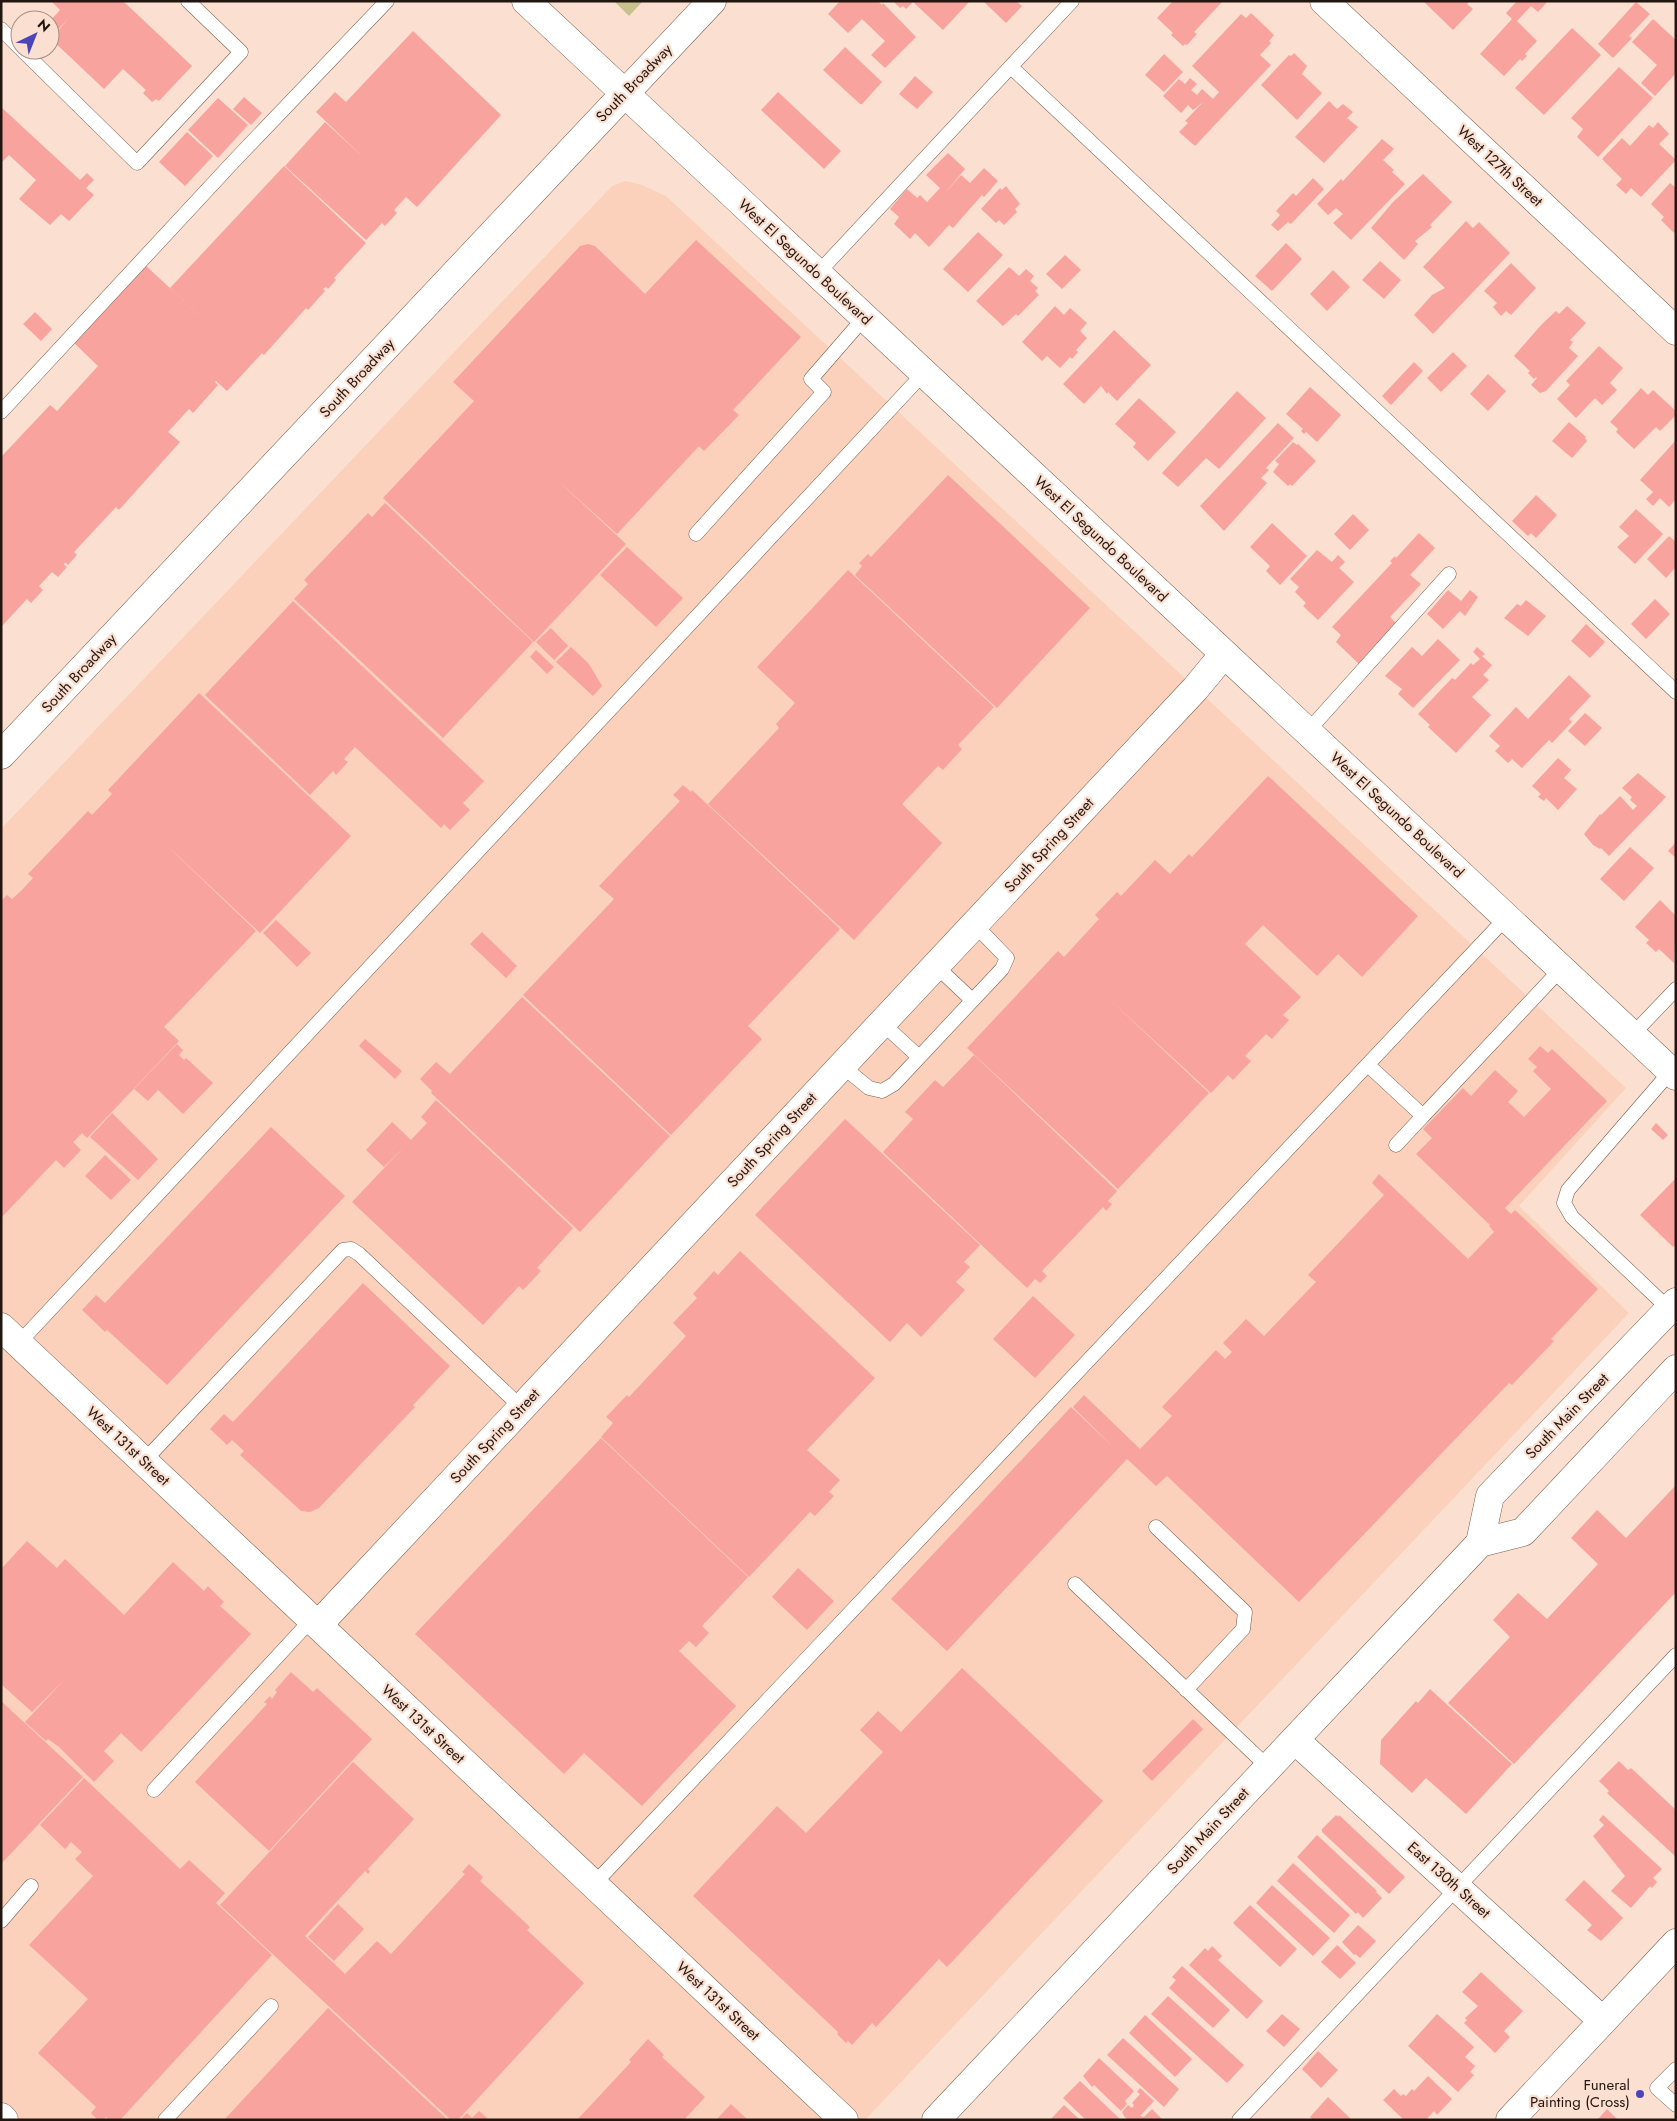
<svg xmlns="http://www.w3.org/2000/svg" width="1677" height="2121" font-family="Jost,sans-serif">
  <rect width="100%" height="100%" fill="#fbe0d1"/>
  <path fill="#fbd1bc" d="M625,181L642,185L666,196L1626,1088L1519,1206L1629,1313L865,2120H1V829L612,186Z"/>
  <path fill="#c8c18e" d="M614,1H643L629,16Z"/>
  <path fill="#f9a39e" d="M51,1H123L192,66L159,101L156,99L152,102L143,93L146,90L123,69L104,89L51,39L69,18L50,38V21L60,10Z
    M840,1H878L882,5L883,3L916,37L885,68L871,55L885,41L862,19L848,33L828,14Z
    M893,1H968L969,2L943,30L913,2L906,9L903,6L900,8Z
    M983,1H1016L1022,6L1006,23Z
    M1173,1H1223L1194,32L1197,34L1187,45L1185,44L1183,46L1171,35L1173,33L1157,18Z
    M1423,1H1470L1467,4L1473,9L1453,30Z
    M1517,1H1548L1538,12L1531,6L1517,21L1537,41L1525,54L1527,56L1522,61L1520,59L1504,76L1480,54L1512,19L1506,13Z
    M1636,2L1650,14L1629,36L1632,38L1613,58L1598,44Z
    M1251,13L1274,35L1269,41L1271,43L1260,55L1271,65L1195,146L1179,132L1188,123L1185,121L1203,102L1193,110L1188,105L1181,113L1163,96L1179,79L1185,84L1190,78L1197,84L1191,90L1197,95L1202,89L1213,99L1219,92L1192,66L1241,14L1246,18Z
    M1653,19L1676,40V73L1655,96L1641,83L1657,65L1632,42Z
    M1572,28L1601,55L1544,115L1515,88Z
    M413,31L501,115L417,207L406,197L394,210L397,213L385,226L382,223L366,240L285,166L325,122L364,158L316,112L335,92L346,102Z
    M845,47L882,82L862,104H860L823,70Z
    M1294,53L1307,66L1302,74L1322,93L1297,120L1261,85L1289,55L1291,56Z
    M1164,54L1183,72L1164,92L1145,75Z
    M1619,67L1653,98L1598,157L1577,137L1583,129L1571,118Z
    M915,76L933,92L917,109L899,94Z
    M778,92L841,151L824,169L761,110Z
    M244,97L262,113L251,125L233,109Z
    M218,98L248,125L218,158L188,130Z
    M1329,101L1337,109L1343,104L1353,112L1347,118L1358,127L1324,163L1295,137Z
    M1,107L80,180L87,173L94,180L86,188L94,195L69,221L61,214L50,225L19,199L36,180L9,155L1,163Z
    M1658,122L1669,134L1659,144L1676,160L1641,197L1631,188L1626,194L1616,185L1622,179L1602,159L1622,138L1630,146L1649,125L1653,128Z
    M187,132L213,156L185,186L159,162Z
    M1382,139L1394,149L1383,160L1394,170L1392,172L1405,184L1351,240L1333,223L1343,214L1336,208L1328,215L1317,204L1341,179L1343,181Z
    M948,153L965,169L945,193L961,175L970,183L984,168L998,181L984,197L982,195L953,228L949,225L929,247L915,233L910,239L894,224L899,217L890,209L907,189L917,198L920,195L927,202L940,188L926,175Z
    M284,166L366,243L334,278L336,280L328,289L326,287L323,289L325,291L308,310L306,308L264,355L262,353L252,364L170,288Z
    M1423,174L1452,202L1430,225L1432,227L1415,241L1418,244L1404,260L1371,228L1393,202Z
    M1313,178L1324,189L1291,224L1288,222L1278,231L1271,225L1280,215L1276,211L1293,193L1296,196Z
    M1670,183L1676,188V230L1674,233L1661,220L1664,217L1651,204Z
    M1006,186L1020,204L1015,209L1017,212L1004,225L999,220L996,223L981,209L1000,188L1002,190Z
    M1466,221L1473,228L1479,222L1510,253L1433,334L1414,315L1432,295L1445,288L1423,267Z
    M978,232L1003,255L968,292L943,269Z
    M696,240L801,337L733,410L739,415L704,451L699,446L617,534L556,479L626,544L534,642L383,498L474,401L453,382L580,246L588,244L595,246L645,294Z
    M1286,243L1302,259L1272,291L1255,276Z
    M1065,255L1081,270L1062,289L1046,274Z
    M1380,261L1401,280L1384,299L1362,280Z
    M1511,263L1536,288L1511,315L1506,311L1501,316L1493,307L1497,303L1484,291Z
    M145,265L252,364L227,391L216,381L215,382L218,385L193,413L189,409L168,432L180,442L119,510L116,507L74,552L77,555L68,565L65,562L64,565L67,567L58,577L52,572L39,586L43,590L31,603L27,599L1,627V457L50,405L57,411L98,366L73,342Z
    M1009,267L1019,276L1026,269L1034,276L1030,281L1038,288L1035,291L1039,295L1018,316L1016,314L1003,326L976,301Z
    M1333,270L1350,287L1327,311L1310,294Z
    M1055,306L1064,315L1070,308L1087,323L1080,331L1087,338L1076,350L1078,352L1072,359L1070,357L1060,368L1047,356L1042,361L1022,342Z
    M1567,306L1586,323L1570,340L1573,342L1569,348L1578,356L1546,391L1540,393L1531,385L1537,378L1536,377L1534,379L1528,373L1530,371L1514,356L1542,324L1556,311L1559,314Z
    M35,312L52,329L41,341L23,324Z
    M1114,330L1151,365L1117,401L1108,392L1107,394L1101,386L1084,404L1063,384Z
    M1599,346L1623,368L1610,383L1617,390L1602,405L1595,398L1576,418L1557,399L1570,385L1566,381Z
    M1453,352L1467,366L1441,392L1427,378Z
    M1414,362L1423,371L1391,405L1382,396Z
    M1488,374L1506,391L1488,411L1470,394Z
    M1310,387L1341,415L1317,442L1306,432L1304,434L1301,431L1303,429L1286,414Z
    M1641,388L1648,395L1653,390L1676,411V415L1660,431L1656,427L1634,449L1616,432L1618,429L1610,422Z
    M1237,391L1266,418L1219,469L1206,458L1178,487L1162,473Z
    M1139,398L1176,432L1148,461L1133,447L1136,443L1115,424Z
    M1569,422L1586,437L1585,438L1587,441L1572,458L1552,441Z
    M1278,423L1294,438L1266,468L1269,470L1261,478L1267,483L1224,531L1200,506Z
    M1676,440V499L1669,507L1660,498L1653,506L1646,499L1653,492L1640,480Z
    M1293,442L1297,445L1298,444L1316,461L1292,486L1290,484L1288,486L1273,472L1279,464L1275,461Z
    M948,475L1090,608L997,708L855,575L862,566L859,563L868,554L871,557Z
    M1536,495L1557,515L1536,538L1531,533L1528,536L1512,521Z
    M385,503L533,642L443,738L294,599L308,584L304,580L368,513L372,517Z
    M1636,509L1663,534L1635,564L1617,547L1629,536L1619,527Z
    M1353,514L1369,530L1350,550L1334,534Z
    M1272,523L1307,556L1280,585L1266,571L1270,566L1250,547Z
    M1419,533L1435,548L1410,575L1421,584L1390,617L1396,623L1359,664L1336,642L1341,635L1332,627L1392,563L1390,561L1395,556L1396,558Z
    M1669,536L1676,542V567L1666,578L1647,559Z
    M627,547L683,598L656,627L600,575Z
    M1317,550L1332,562L1338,555L1345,562L1339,568L1354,582L1318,620L1303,606L1306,603L1295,592L1299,587L1290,579Z
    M848,570L994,707L958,745L962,749L943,770L938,766L902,804L942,843L854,940L708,804L779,728L776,724L795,703L757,667Z
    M1448,590L1461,601L1470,590L1478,597L1465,616L1460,611L1443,629L1427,614Z
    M1655,599L1670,614L1646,639L1631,624Z
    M1526,600L1546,616L1528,636L1504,618L1517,604L1521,606Z
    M293,601L484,781L463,803L470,810L450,830L444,824L441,828L355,747L344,759L348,762L336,775L333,771L310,795L205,695Z
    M1586,624L1605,642L1590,658L1571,641Z
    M551,628L568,646L554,660L536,642Z
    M1438,639L1460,660L1413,708L1398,694L1402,689L1385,676L1412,647L1422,656Z
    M571,647L589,664L602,686L593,696L556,662Z
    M1477,647L1485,654L1482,656L1492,665L1483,675L1489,680L1472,697L1491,715L1456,753L1428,727L1430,725L1418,714L1452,678L1455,680L1471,663L1473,665L1480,659L1473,652Z
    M536,650L554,667L547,674L530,657Z
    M1569,675L1591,696L1569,719L1572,722L1552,743L1549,740L1522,768L1512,759L1508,763L1495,751L1500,746L1489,736L1516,707L1528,719Z
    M199,693L351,836L260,933L160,839L256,931L164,1027L179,1041L87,1138L82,1133L73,1142L81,1150L64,1168L56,1160L1,1218V901L7,895L12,899L22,890L33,878L28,874L88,811L92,815L112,794L108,790Z
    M1585,713L1602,728L1585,746L1568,731Z
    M1558,758L1571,770L1564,778L1577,789L1558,810L1546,798L1544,801L1538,797L1541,794L1532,786Z
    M1638,773L1666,797L1609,856L1601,848L1600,849L1593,845L1584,834L1600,814L1601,815L1620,796L1633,810L1637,806L1630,800L1632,797L1622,788Z
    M1268,776L1418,916L1362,977L1338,954L1317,976L1263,925L1245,944L1301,997L1283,1015L1289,1020L1272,1039L1266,1034L1245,1056L1251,1061L1233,1080L1228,1075L1211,1093L1107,997L1209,1093L1118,1189L967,1048L1058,951L1064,957L1099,919L1095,915L1117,892L1121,896L1155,860L1170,874L1189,854L1192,857Z
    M683,785L691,792L692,790L840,929L748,1026L762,1039L671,1135L523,995L614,899L599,886L680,801L673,795Z
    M1676,842V858L1668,851Z
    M1630,847L1654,868L1624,901L1600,879Z
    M1660,900L1676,916L1674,963L1659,949L1656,952L1646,943L1649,940L1635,927Z
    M276,920L311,953L297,967L263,933Z
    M482,932L517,966L506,978L470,944Z
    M522,997L670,1136L580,1232L431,1093L432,1091L420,1079L436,1062L450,1074Z
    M365,1039L402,1071L395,1079L359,1046Z
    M177,1044L183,1050L179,1055L184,1060L186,1058L213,1083L183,1114L158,1090L148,1101L134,1089Z
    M1540,1046L1548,1053L1552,1049L1607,1101L1505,1208L1511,1214L1515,1210L1598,1289L1551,1339L1554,1341L1512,1385L1509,1383L1299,1602L1167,1476L1156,1486L1127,1459L947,1651L891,1599L1071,1407L1112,1446L1073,1407L1084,1395L1140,1449L1172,1416L1162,1407L1216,1350L1225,1359L1232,1352L1223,1343L1246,1319L1264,1336L1316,1282L1308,1275L1384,1195L1372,1183L1379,1174L1468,1259L1494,1232L1489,1226L1490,1225L1416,1154L1432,1138L1423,1129L1463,1088L1471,1096L1495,1070L1518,1091L1508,1102L1524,1117L1551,1089L1533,1071L1537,1067L1528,1059Z
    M974,1055L1117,1191L1108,1201L1112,1204L1106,1211L1103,1207L1042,1271L1047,1276L1040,1283L1035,1279L1027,1288L883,1152L913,1119L905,1112L935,1080L943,1087Z
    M436,1100L573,1228L537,1268L541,1271L523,1290L519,1286L483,1325L352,1202L404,1147L384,1167L366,1150L392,1122L411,1140L427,1123L421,1117Z
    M112,1113L158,1159L138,1180L90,1137Z
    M845,1119L980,1245L964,1262L970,1267L956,1282L965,1290L921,1337L907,1323L890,1342L755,1215Z
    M1656,1123L1668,1135L1663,1140L1651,1129Z
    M271,1127L345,1196L167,1385L107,1330L105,1332L82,1310L96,1295L105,1303Z
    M105,1155L131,1180L111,1200L85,1176Z
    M1676,1178V1244L1673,1247L1640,1215Z
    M740,1251L875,1378L807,1450L840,1480L829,1492L834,1496L815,1516L810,1512L749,1577L601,1437L613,1423L606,1417L627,1395L629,1397L686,1336L673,1323L697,1298L693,1294L714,1271L718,1275Z
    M363,1283L450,1366L413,1405L415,1407L319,1508L310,1512L301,1511L240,1455L244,1451L232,1440L227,1445L210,1429L224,1414L233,1422Z
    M1033,1296L1075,1335L1035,1378L993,1339Z
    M601,1438L748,1577L702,1626L709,1633L696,1647L689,1641L679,1651L736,1706L642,1806L584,1753L564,1774L415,1634Z
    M1676,1485V1592L1514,1764L1448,1703L1510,1637L1493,1620L1518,1593L1547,1619L1598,1564L1571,1538L1597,1510L1626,1538Z
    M27,1541L57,1568L65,1559L124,1615L173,1562L204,1591L208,1586L224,1602L220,1606L251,1634L141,1752L121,1733L104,1751L114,1761L94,1782L59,1747L48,1739L46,1741L25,1722L64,1680L32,1712L1,1684V1569Z
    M798,1568L834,1601L807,1630L772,1597Z
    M962,1668L1103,1801L947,1967L939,1959L876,2027L872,2023L852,2045L848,2041L846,2043L837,2034L838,2032L693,1896L777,1806L806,1833L883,1752L860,1730L878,1711L901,1732Z
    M291,1672L313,1692L317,1688L372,1739L269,1851L195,1782L267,1704L264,1702L270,1696L272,1699L277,1692L275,1690Z
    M1430,1689L1512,1764L1466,1814L1426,1778L1412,1793L1380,1764L1381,1740L1416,1701L1418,1703Z
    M1,1701L83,1777L1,1864Z
    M1193,1719L1203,1729L1152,1781L1142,1771Z
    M1619,1761L1628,1770L1631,1768L1676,1810V1857L1607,1793L1609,1791L1599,1781Z
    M353,1762L414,1819L368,1869L370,1871L368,1874L365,1871L305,1936L345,1974L377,1941L391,1954L465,1874L462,1872L469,1864L483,1877L480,1881L530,1927L527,1930L584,1983L458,2120H451L220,1905Z
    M84,1778L180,1869L189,1860L225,1893L216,1903L272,1955L120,2120H109L106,2117L104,2120H98L91,2113L96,2107L38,2053L88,1999L29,1945L93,1876L75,1859L82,1852L71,1842L65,1849L40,1825Z
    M1336,1815L1338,1817L1339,1815L1405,1877L1389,1894L1322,1832V1829Z
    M1603,1815L1662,1869L1653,1878L1657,1882L1652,1888L1650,1886L1631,1908L1611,1891L1625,1876L1593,1836L1604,1825L1599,1820Z
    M1317,1835L1377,1891L1376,1892L1382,1898L1363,1918L1358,1912L1356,1914L1297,1857Z
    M1293,1863L1350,1915L1334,1933L1277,1881Z
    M1584,1880L1623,1918L1601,1941L1587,1930L1592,1925L1565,1900Z
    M1272,1885L1330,1938L1313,1956L1256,1903Z
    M338,1904L364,1929L334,1961L308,1937Z
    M1250,1905L1297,1949L1280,1967L1233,1923Z
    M1358,1925L1376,1941L1360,1958L1355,1954L1354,1955L1342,1942Z
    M1337,1945L1356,1963L1340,1979L1321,1962Z
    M1212,1946L1222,1956L1218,1960L1263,2001L1247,2019L1189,1965L1205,1948L1208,1951Z
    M1182,1966L1230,2010L1213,2028L1169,1988L1176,1980L1172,1977Z
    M1481,1972L1523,2011L1504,2031L1510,2037L1495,2053L1464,2023L1467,2020L1465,2018L1478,2006L1462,1992Z
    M1168,1996L1244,2065L1227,2083L1151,2014Z
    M328,2008L448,2120H224Z
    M1282,2014L1300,2029L1284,2047L1266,2031Z
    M1437,2014L1474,2047L1465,2057L1475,2066L1470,2072L1474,2075L1458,2092L1408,2046Z
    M1145,2015L1192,2059L1175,2077L1129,2033Z
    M1123,2038L1179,2089L1164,2107L1107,2055Z
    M648,2039L664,2055L662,2057L705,2097L684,2120H577L631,2062L629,2060Z
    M1318,2051L1338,2070L1321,2088L1302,2069Z
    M1099,2058L1134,2091L1125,2101L1127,2104L1121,2111L1094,2085L1092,2087L1083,2076Z
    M1428,2076L1452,2099L1437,2115L1434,2111L1426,2120H1404L1383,2100L1394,2089L1401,2096L1403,2094L1406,2096L1412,2089L1414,2091Z
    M1080,2081L1121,2120H1086L1063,2098Z
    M1140,2088L1154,2101L1140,2116L1144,2117L1152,2109L1163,2120H1128L1124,2116L1122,2112L1128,2105L1132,2108L1134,2105L1132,2103L1140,2094L1137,2092Z
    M1328,2097L1352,2120H1313L1310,2117Z
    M731,2104L748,2120H716Z
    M1064,2105L1080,2120H1050Z
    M1607,2109L1618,2120H1595L1599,2118Z
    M479,2111L489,2120H460L467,2113L472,2118Z"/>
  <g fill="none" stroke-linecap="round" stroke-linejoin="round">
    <defs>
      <path id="lane" d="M1,29L20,48
        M22,50L137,163L241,52L188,1
        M1011,67L1676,692
        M817,274L1072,1
        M1,412L234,161L387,1
        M696,534L824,392L811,379L864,318
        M1307,732L1449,574
        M936,966L972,1000
        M882,1023L919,1057
        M1632,1035L1676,989
        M1368,1065L1423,1116L1561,969
        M842,1066L869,1088L882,1091L894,1084L1002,969L1007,958L974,924
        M1396,1145L1423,1116
        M1669,1309L1572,1217L1564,1203L1568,1190L1671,1071
        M18,1344L923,374
        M144,1461L343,1250L351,1249L359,1254L521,1407
        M1156,1527L1245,1612L1243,1629L1186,1690
        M1075,1584L1268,1767
        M154,1790L312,1619
        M594,1884L1506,918
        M1,1921L31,1886
        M1676,2069L1657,2088L1676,2105
        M165,2120L271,2006
        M1239,2120L1676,1655"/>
      <path id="street" d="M1324,1L1676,331
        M1,1327L844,2120
        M318,1625L1195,689L1224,654
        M1295,1740L1603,2021
        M1,2117L4,2120
        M1510,2120L1676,1943"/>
      <path id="secondary" d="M1,755L712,1"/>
      <path id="primary" d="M526,1L1676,1076
        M1480,1543L1523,1532L1676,1369
        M936,2120L1480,1543L1490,1496L1676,1302"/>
    </defs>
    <use href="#lane" stroke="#785b4b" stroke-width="15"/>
    <use href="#street" stroke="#785b4b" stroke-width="29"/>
    <use href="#secondary" stroke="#785b4b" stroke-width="29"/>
    <use href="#primary" stroke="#785b4b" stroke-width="29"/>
    <use href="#lane" stroke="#fff" stroke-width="14"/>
    <use href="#street" stroke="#fff" stroke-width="28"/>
    <use href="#secondary" stroke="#fff" stroke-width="28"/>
    <use href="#primary" stroke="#fff" stroke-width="28"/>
  </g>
  <circle fill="#4c44bb" stroke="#fbe0d1" stroke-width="2" cx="1640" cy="2094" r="5"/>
  <g text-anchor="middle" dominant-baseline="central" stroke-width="4.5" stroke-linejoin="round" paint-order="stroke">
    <g font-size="15" fill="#221610" stroke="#fbe0d1">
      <text transform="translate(634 83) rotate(-46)">South Broadway</text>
      <text transform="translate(1500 166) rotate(43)">West 127th Street</text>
      <text transform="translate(805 262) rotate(43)">West El Segundo Boulevard</text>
      <text transform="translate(357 378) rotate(-47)">South Broadway</text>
      <text transform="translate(1101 539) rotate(43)">West El Segundo Boulevard</text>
      <text transform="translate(79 673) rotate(-47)">South Broadway</text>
      <text transform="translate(1397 815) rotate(43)">West El Segundo Boulevard</text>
      <text transform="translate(1049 845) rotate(-47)">South Spring Street</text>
      <text transform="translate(772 1140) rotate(-47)">South Spring Street</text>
      <text transform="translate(1567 1416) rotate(-46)">South Main Street</text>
      <text transform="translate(495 1436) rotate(-47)">South Spring Street</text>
      <text transform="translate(128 1446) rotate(43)">West 131st Street</text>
      <text transform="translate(423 1724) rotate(43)">West 131st Street</text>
      <text transform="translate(1208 1831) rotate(-47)">South Main Street</text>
      <text transform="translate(1449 1880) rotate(42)">East 130th Street</text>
      <text transform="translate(718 2001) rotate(43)">West 131st Street</text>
    </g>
    <g font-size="15" fill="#221610" stroke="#fbe0d1" text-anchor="end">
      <text x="1630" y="2085">Funeral<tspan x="1630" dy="17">Painting (Cross)</tspan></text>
    </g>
  </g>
  <rect width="1677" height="2121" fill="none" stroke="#221610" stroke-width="5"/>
  <g transform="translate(35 35) rotate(43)"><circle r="24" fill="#fbe0d1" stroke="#a48f84"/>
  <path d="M0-4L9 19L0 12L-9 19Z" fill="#4c44bb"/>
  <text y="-8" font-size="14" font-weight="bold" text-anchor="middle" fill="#221610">N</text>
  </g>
</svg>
